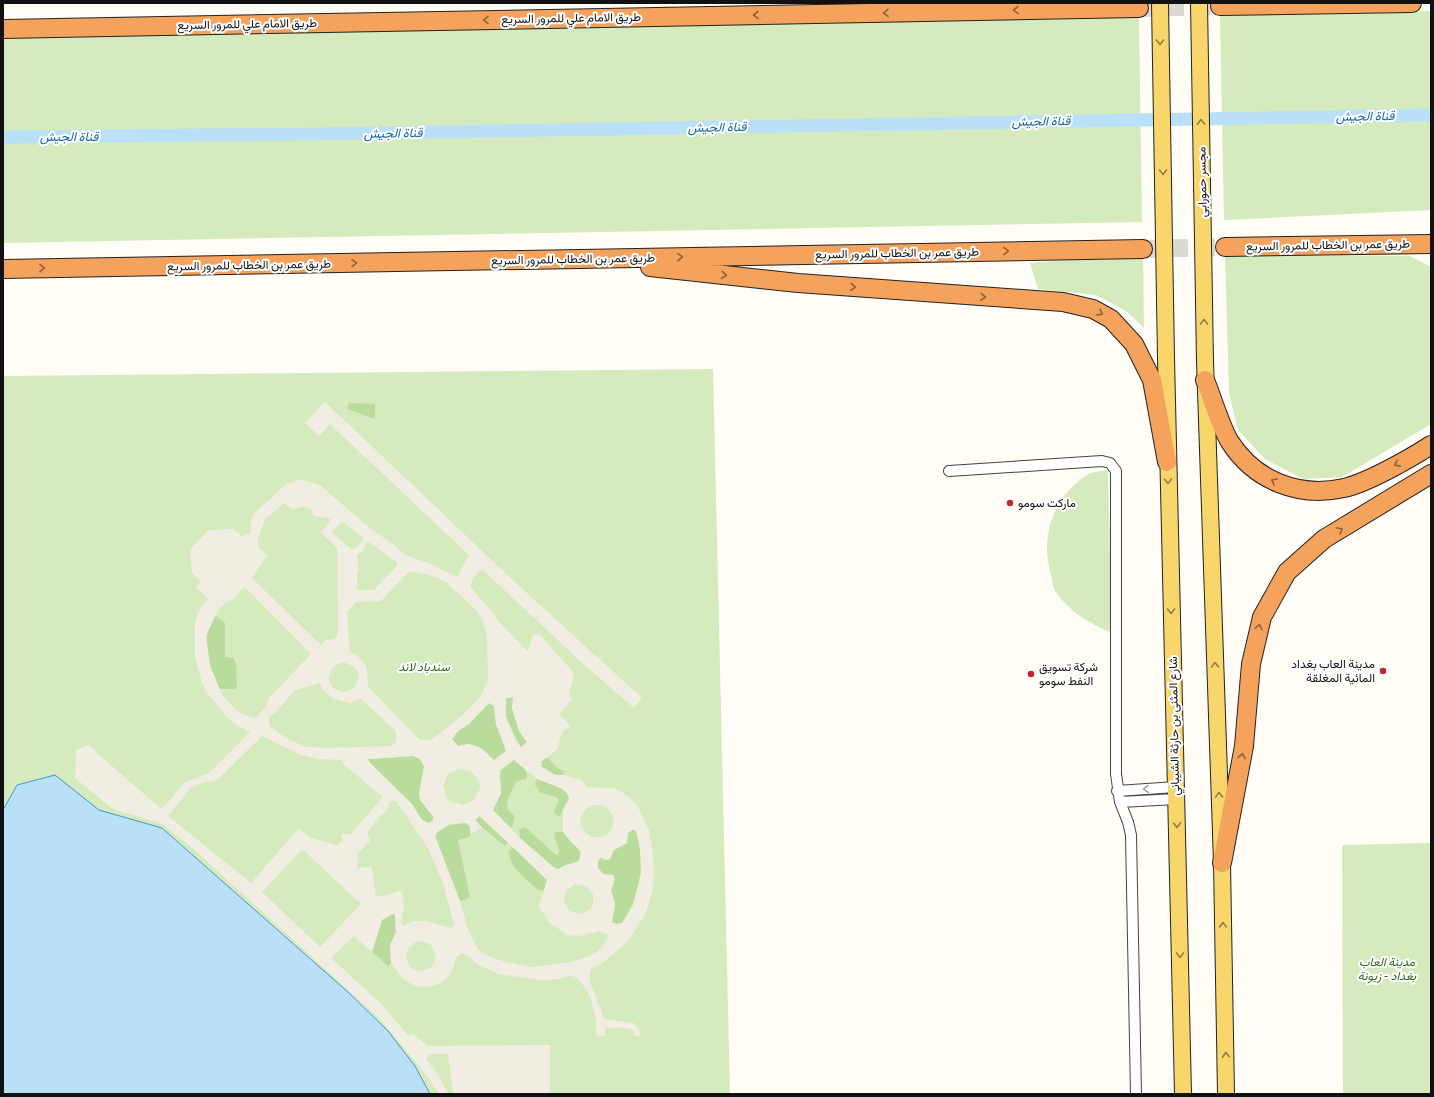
<svg xmlns="http://www.w3.org/2000/svg" width="1434" height="1097" font-family="Bitter,Vazirmatn,serif">
  <rect width="100%" height="100%" fill="#fffdf5"/>
  <path fill="#d5ebbd" d="M1431,11V210L1224,220L1220,15Z
    M1139,16L1142,222L3,243V37Z
    M1143,254L1144,328L1126,311L1096,295L1038,289L1030,263Z
    M1225,255L1410,256L1431,267V424L1342,477L1303,479L1265,459L1238,430L1229,393Z
    M713,369L730,1094H430L415,1066L388,1031L349,993L162,828L99,810L55,775L17,785L3,810V376Z
    M1108,470L1112,633C1090,624 1070,612 1056,592C1053,588 1052,580 1051,575C1040,537 1052,500 1085,476C1090,472 1101,471 1108,470Z
    M1431,843V1094H1343L1342,845Z"/>
  <path fill="#b9dc9c" d="M349,403L375,404V419L347,409Z
    M215,615L225,623V657L233,658L236,663L237,686L235,689H219C208,668 200,636 215,615Z
    M513,697L512,708L519,731L527,742L521,748L506,717V698Z
    M489,703L494,706L496,724L506,751L494,760L484,750L471,744L458,746L452,739C455,731 481,715 489,703Z
    M413,756C434,760 419,792 425,806C427,811 432,814 434,819L429,823L422,820L401,794L369,762L368,759Z
    M548,758L557,768L563,771L564,775H555L542,767L541,762L543,759Z
    M514,760C520,766 530,770 526,779L517,781L508,798L507,808L515,817L512,827H510L493,810C495,804 500,798 501,792C503,777 493,769 514,760Z
    M537,779C547,783 567,787 569,799L565,804L560,816L556,815L554,811L559,800L558,798L540,792L535,785Z
    M479,816L508,843L505,846L478,824L475,820Z
    M466,823L470,827V837L458,840L470,897L462,901L459,899L435,836C443,825 454,824 466,823Z
    M522,828H526L556,855L559,854V851L554,834L556,832H563C566,835 566,837 569,840C575,848 584,848 578,861L558,869L555,868L520,838L519,830Z
    M634,829C650,854 638,901 622,923L616,924L612,922L615,904L611,890L614,884L609,875L603,874L598,868V861L601,857C621,852 619,839 634,829Z
    M514,847L547,880L544,891L538,890C528,880 508,867 509,851Z
    M391,914L395,915L396,932L390,945L391,963L388,966L372,952L382,920Z"/>
  <path fill="#f1ede2" fill-rule="evenodd" d="M325,402L518,585L642,698L634,708L579,660L482,569L474,577L470,587L488,607L498,621L528,652L533,635L539,634L574,673L570,690V696L573,699L559,714L571,726L563,731L560,738L558,749L541,762L542,767L555,775H564L581,780L587,787L613,788L624,793L637,805L649,830L653,854L654,873L652,893L646,912L629,940L604,962L591,969L590,972V981L604,1019L634,1023L640,1031V1036H635L634,1030L619,1027L605,1029V1036L598,1037L596,1034V1019L590,996L581,982L572,975L559,979L541,980L498,974L477,964L467,954L462,953L457,956L452,971L447,978L440,984L426,987L414,986L402,978L391,963L390,945L396,932L395,915L393,914L382,920L372,952L354,936L331,958L380,1003L409,1036L413,1033L427,1046L550,1045V1094H453L448,1054H430L426,1059L439,1076L448,1094H439L428,1077L379,1018L190,846L163,824L113,809L75,778L76,750L88,745L161,809L173,797L183,783L209,773L250,732L236,725L227,717L207,693L202,683L195,657V622L198,613L208,599L196,587L201,582L192,573L190,550L208,530L234,529L242,537L247,533L250,535L251,520L254,514L286,484L298,480L307,481L320,485L367,526L394,545L405,555L431,564L457,577L469,555L330,424L319,436L305,423ZM284,503L293,509L305,506L311,509L314,516L331,519L321,533L337,548L338,633L336,638L331,640L326,639L321,645L252,578L267,555L258,547V539L265,519ZM342,521L364,538L357,547L352,549L347,546L332,532ZM367,541L397,562V566L374,590H357V573L359,572L357,555L363,550ZM409,571L429,575L445,581L476,610L483,621L487,636L488,681L480,697L463,715L431,740H420L368,687L367,667L356,654L350,652L347,612L356,602L381,601ZM245,587L311,654L269,698L266,707L256,717L253,718L237,711L222,695L210,665L206,636L218,610L226,602L234,599L240,591ZM343,662L353,666L357,670L359,678L354,688L343,692L337,690L332,687L328,678L333,666ZM318,683L322,685V689L333,699L351,703L360,698L396,731V742L390,746L327,748L306,747L286,738L269,726V717L276,712L294,691ZM513,697L512,708L519,731L527,742L521,747L515,740L506,717V698ZM489,703L494,706L496,724L506,751L494,760L479,747L468,744L458,746L452,739L458,731L469,724ZM262,736L301,755L319,759L342,760L344,765L383,797L351,834H341L343,840L337,845L309,837L299,828L251,883L168,816L191,788L203,783L217,780ZM413,756L420,759L424,766L419,794L420,800L434,817L432,822L429,823L422,820L412,804L369,762L368,759ZM514,760L537,779L563,789L568,795L569,799L563,811V832L581,852L579,861L574,863L566,865L558,869L554,868L520,838L493,810L501,793L499,776L501,770ZM459,769L471,771L479,781L480,788L475,799L463,805L451,802L447,798L443,786L448,774ZM390,801H395L403,811L429,850L443,883L454,925L451,928L425,921H413L404,926L401,922L404,906L402,891L376,897L372,867L357,868L358,853L370,841L367,833L379,817L387,810ZM593,805H601L607,808L612,814L614,821L612,828L607,834L601,837H593L587,834L582,828L580,821L582,814L587,808ZM480,816L547,880L539,906L549,922L567,935L579,936L600,931L607,934L608,937L607,941L598,951L590,956L571,962L531,967L506,962L490,957L478,950L468,929L460,901L435,836L438,831L449,824L466,823L470,826L471,834L482,827L475,820ZM634,829L637,834L640,850L641,873L633,906L622,923L616,924L612,922L615,904L611,890L615,879L613,875L603,874L598,868V861L601,857L605,860L610,859L614,850L627,843L628,833ZM302,849L361,904L320,947L262,892ZM575,884L586,886L593,894V905L590,910L580,914L569,911L564,902L566,891ZM417,941L428,943L432,946L436,957L432,967L422,971L411,968L406,959L408,948Z"/>
  <path fill="#b9e0f7" stroke="#3f96cf" d="M55,775L99,810L162,828L349,993L388,1031L415,1066L430,1094H3V810L17,785Z"/>
  <g fill="none" stroke-linecap="round" stroke-linejoin="round">
    <path stroke="#b9e0f7" stroke-width="13" d="M3,137L314,134L1431,115"/>
    <path stroke="#dbdad3" stroke-width="18" stroke-dasharray="18 9" stroke-linecap="butt" d="M1139,8L1220,6
      M1143,249L1225,247"/>
    <defs>
      <path id="street" d="M949,471L1102,461L1110,463L1116,471V774L1120,802L1128,822L1131,835L1136,1094
        M1117,791L1176,787
        M1120,802L1176,799"/>
      <path id="primary" d="M1166,358L1183,1094
        M1205,361L1222,863L1226,1094"/>
      <path id="highway" d="M1220,6L1412,3
        M3,29L1139,8
        M1225,247L1431,244
        M650,267L798,283L1063,302L1093,309L1111,319L1134,344L1152,380L1167,462
        M3,269L1143,249
        M1205,380C1212,397 1221,428 1230,442C1255,481 1299,498 1344,488C1367,483 1411,458 1431,445
        M1222,863L1244,746L1251,664L1262,617L1287,572L1324,539L1431,474"/>
    </defs>
    <use href="#street" stroke="#444" stroke-width="12"/>
    <use href="#primary" stroke="#222" stroke-width="18"/>
    <use href="#highway" stroke="#222" stroke-width="20"/>
    <use href="#street" stroke="#fff" stroke-width="10"/>
    <use href="#primary" stroke="#f9d66b" stroke-width="16"/>
    <use href="#highway" stroke="#f5a25d" stroke-width="18"/>
    <defs>
      <path id="primary-bridge" d="M1160,3L1166,358
        M1199,3L1205,361"/>
    </defs>
    <use href="#primary-bridge" stroke="#222" stroke-width="18" stroke-linecap="butt"/>
    <use href="#primary-bridge" stroke="#f9d66b" stroke-width="16"/>
  </g>
  <defs><path id="oneway-chevron" d="M-2-3.5L2.5 0L-2 3.5" fill="none" stroke-width="1.6" stroke-linecap="round" stroke-linejoin="round"/></defs>
  <g stroke="#8e613b">
    <use href="#oneway-chevron" transform="translate(1016 10) rotate(179)"/>
    <use href="#oneway-chevron" transform="translate(886 13) rotate(179)"/>
    <use href="#oneway-chevron" transform="translate(756 15) rotate(179)"/>
    <use href="#oneway-chevron" transform="translate(486 20) rotate(179)"/>
    <use href="#oneway-chevron" transform="translate(1006 251) rotate(-1)"/>
    <use href="#oneway-chevron" transform="translate(680 257) rotate(-1)"/>
    <use href="#oneway-chevron" transform="translate(354 263) rotate(-1)"/>
    <use href="#oneway-chevron" transform="translate(42 268) rotate(-1)"/>
    <use href="#oneway-chevron" transform="translate(724 275) rotate(6)"/>
    <use href="#oneway-chevron" transform="translate(853 287) rotate(4)"/>
    <use href="#oneway-chevron" transform="translate(983 297) rotate(4)"/>
    <use href="#oneway-chevron" transform="translate(1100 313) rotate(31)"/>
    <use href="#oneway-chevron" transform="translate(1397 464) rotate(153)"/>
    <use href="#oneway-chevron" transform="translate(1274 481) rotate(-150)"/>
    <use href="#oneway-chevron" transform="translate(1340 530) rotate(-31)"/>
    <use href="#oneway-chevron" transform="translate(1259 627) rotate(-77)"/>
    <use href="#oneway-chevron" transform="translate(1242 756) rotate(-79)"/>
  </g>
  <g stroke="#917d42">
    <use href="#oneway-chevron" transform="translate(1160 42) rotate(89)"/>
    <use href="#oneway-chevron" transform="translate(1201 122) rotate(-91)"/>
    <use href="#oneway-chevron" transform="translate(1163 172) rotate(89)"/>
    <use href="#oneway-chevron" transform="translate(1204 322) rotate(-91)"/>
    <use href="#oneway-chevron" transform="translate(1168 481) rotate(89)"/>
    <use href="#oneway-chevron" transform="translate(1171 611) rotate(89)"/>
    <use href="#oneway-chevron" transform="translate(1215 665) rotate(-92)"/>
    <use href="#oneway-chevron" transform="translate(1219 795) rotate(-92)"/>
    <use href="#oneway-chevron" transform="translate(1177 825) rotate(89)"/>
    <use href="#oneway-chevron" transform="translate(1223 925) rotate(-91)"/>
    <use href="#oneway-chevron" transform="translate(1180 955) rotate(89)"/>
    <use href="#oneway-chevron" transform="translate(1226 1055) rotate(-91)"/>
  </g>
  <use stroke="#a0a0a0" href="#oneway-chevron" transform="translate(1146 789) rotate(176)"/>
  <g fill="#c4262e" stroke="#fff" stroke-width="1.5">
    <circle cx="1010" cy="503" r="4"/>
    <circle cx="1383" cy="671" r="4"/>
    <circle cx="1031" cy="674" r="4"/>
  </g>
  <g text-anchor="middle" dominant-baseline="central" stroke-width="4" stroke-linejoin="round" paint-order="stroke">
    <g font-size="12" fill="#111" stroke="#fff">
      <text transform="translate(571 18) rotate(-1)">طريق الامام علي للمرور السريع</text>
      <text transform="translate(247 24) rotate(-1)">طريق الامام علي للمرور السريع</text>
      <text transform="translate(1202 182) rotate(-91)">مجسر حمورابي</text>
      <text transform="translate(1328 245) rotate(-1)">طريق عمر بن الخطاب للمرور السريع</text>
      <text transform="translate(897 253) rotate(-1)">طريق عمر بن الخطاب للمرور السريع</text>
      <text transform="translate(573 259) rotate(-1)">طريق عمر بن الخطاب للمرور السريع</text>
      <text transform="translate(249 265) rotate(-1)">طريق عمر بن الخطاب للمرور السريع</text>
      <text transform="translate(1174 726) rotate(-91)">شارع المثنى بن حارثة الشيباني</text>
    </g>
    <g font-size="12" fill="#111" stroke="#fff" text-anchor="start">
      <text x="1018" y="503">ماركت سومو</text>
      <text x="1375" y="664" text-anchor="end">مدينة العاب بغداد<tspan x="1375" dy="14">المائية المغلقة</tspan></text>
      <text x="1039" y="667">شركة تسويق<tspan x="1039" dy="14">النفط سومو</tspan></text>
    </g>
    <g font-size="12" font-style="italic" fill="#2f6b1f" stroke="#fff">
      <text x="424" y="667">سندباد لاند</text>
      <text x="1387" y="962">مدينة العاب<tspan x="1387" dy="14">بغداد - زيونة</tspan></text>
    </g>
    <g font-size="13" font-style="italic" fill="#1768a6" stroke="#fff">
      <text transform="translate(1365 116) rotate(-1)">قناة الجيش</text>
      <text transform="translate(1041 121) rotate(-1)">قناة الجيش</text>
      <text transform="translate(717 127) rotate(-1)">قناة الجيش</text>
      <text transform="translate(393 133) rotate(-1)">قناة الجيش</text>
      <text x="69" y="136">قناة الجيش</text>
    </g>
  </g>
  <rect width="1434" height="1097" fill="none" stroke="#111111" stroke-width="8"/>
</svg>
